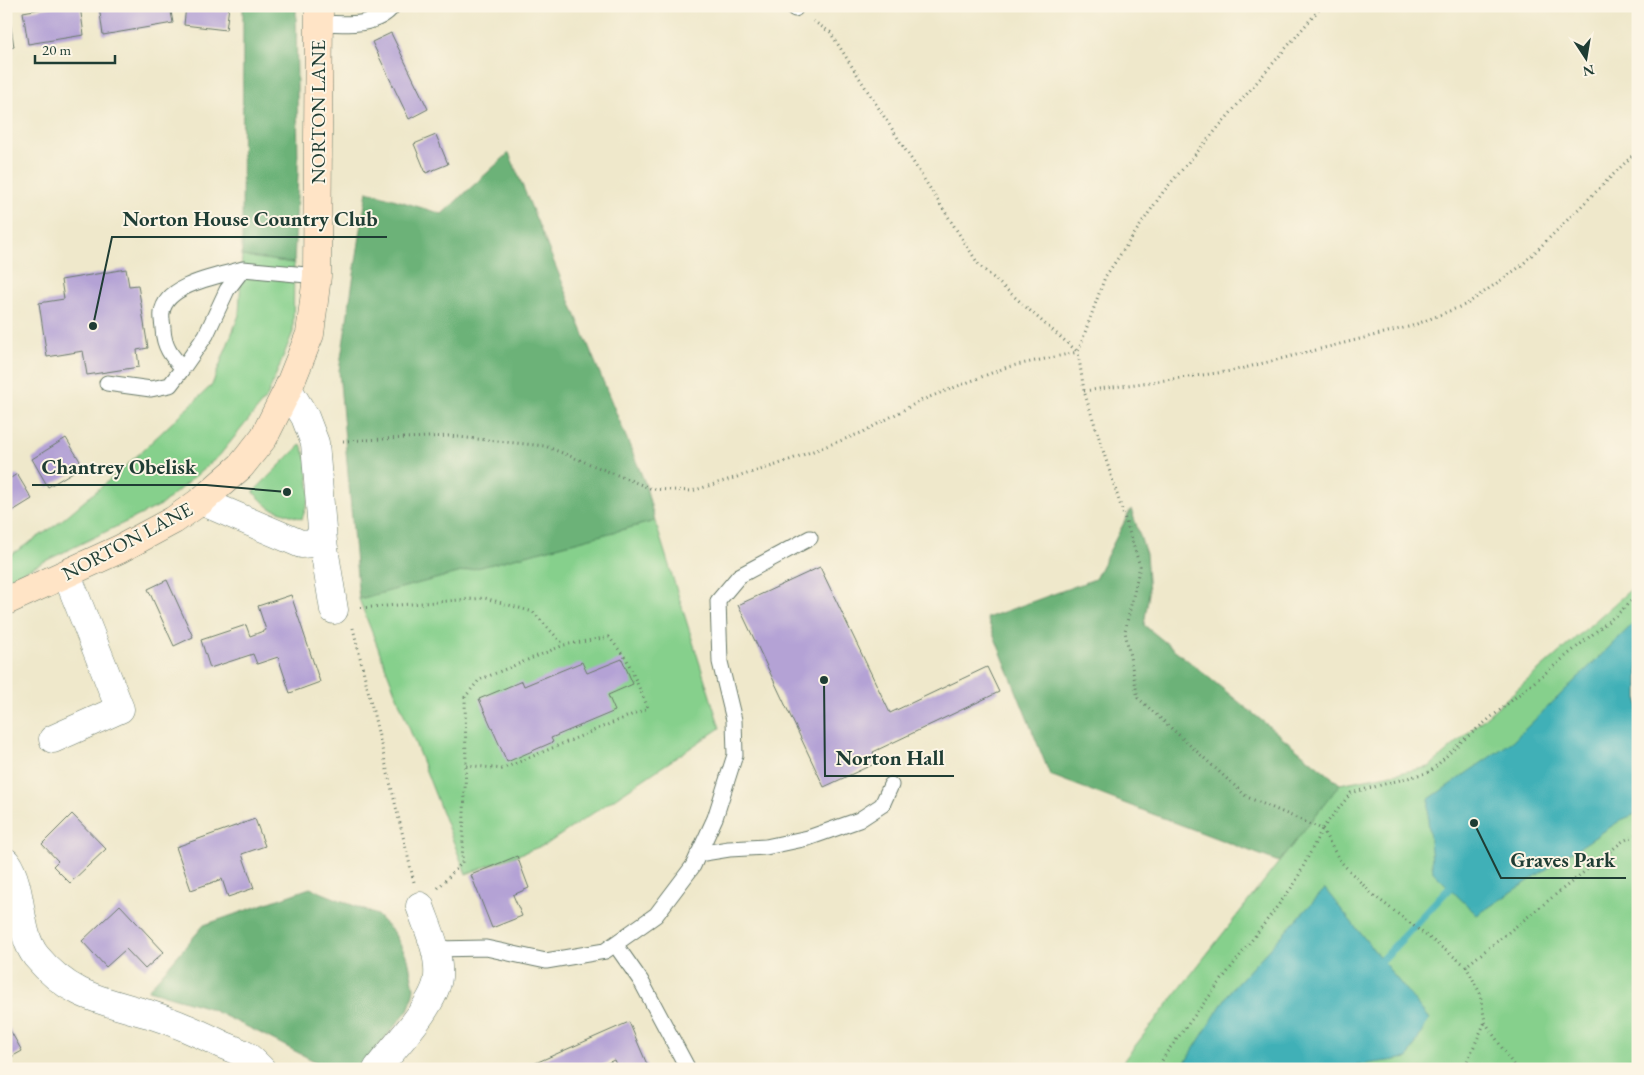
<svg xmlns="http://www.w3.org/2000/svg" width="1644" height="1075" font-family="'EB Garamond',serif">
  <rect width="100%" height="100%" fill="#fcf5e5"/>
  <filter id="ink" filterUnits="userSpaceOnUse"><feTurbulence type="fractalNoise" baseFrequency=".02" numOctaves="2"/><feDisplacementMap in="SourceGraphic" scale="10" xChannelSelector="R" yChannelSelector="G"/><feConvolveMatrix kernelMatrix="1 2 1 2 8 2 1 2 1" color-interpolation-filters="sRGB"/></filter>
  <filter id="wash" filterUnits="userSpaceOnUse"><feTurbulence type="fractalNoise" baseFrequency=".0096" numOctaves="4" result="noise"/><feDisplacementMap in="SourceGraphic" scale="20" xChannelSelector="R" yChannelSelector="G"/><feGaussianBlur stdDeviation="1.12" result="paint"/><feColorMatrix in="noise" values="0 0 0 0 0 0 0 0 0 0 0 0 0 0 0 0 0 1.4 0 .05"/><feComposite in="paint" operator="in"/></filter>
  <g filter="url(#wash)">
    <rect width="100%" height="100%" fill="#efe8cb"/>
    <path fill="#86d08c" stroke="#528660" d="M242,256L294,263L293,332L267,397L219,456L161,505L6,580V558L56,525L126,466L212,385L239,315Z
      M301,444L307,460L310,495L302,519L270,508L253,492Z
      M655,521L720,728L547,844L466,874L359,599Z
      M1638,583V1069H1117L1340,784L1429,767Z"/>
    <path fill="#6cb278" stroke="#467856" d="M243,6H296L298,172L294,263L242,256Z
      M509,153L645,483L655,521L359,599L339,371L367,191L442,214Z
      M1131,509L1146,554L1149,593L1144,625L1340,784L1279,862L1050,775L987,618L1095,579Z
      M310,888L377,915L394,933L408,959L414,988L412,1000L408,1010L363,1065L357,1069L326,1067L260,1033L206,1007L148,990L204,925Z"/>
    <path fill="#3fb0b7" stroke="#2f7676" d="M1638,619V813L1621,820L1477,915L1433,872L1428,820L1429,799L1513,741Z
      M1325,889L1429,1019L1408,1058L1333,1069H1181L1230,991Z"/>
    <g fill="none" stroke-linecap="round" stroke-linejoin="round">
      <path stroke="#3fb0b7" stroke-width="8" d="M1382,960L1449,888"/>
    </g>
    <g id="blocks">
      <path fill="#b4a2d5" d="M57,6H80L84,35L28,44L23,12Z
        M99,6H170L173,23L103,35Z
        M186,6H229L226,30L184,25Z
        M6,14H9L14,47L6,49Z
        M391,33L428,109L409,119L372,42Z
        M436,135L448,164L426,173L414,144Z
        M126,269L129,286L138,285L148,348L137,350L139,367L87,375L83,351L47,357L39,303L64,299L61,280Z
        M66,438L83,466L48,487L32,459Z
        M17,474L32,499L6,515V481Z
        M820,567L890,713L987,667L999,692L873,752L878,762L824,787L738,605Z
        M167,580L193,637L174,646L148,589Z
        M291,595L320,682L290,693L278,657L257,664L253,654L210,668L201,640L246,625L250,636L266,630L258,606Z
        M622,659L633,684L608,695L615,711L551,738L553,742L507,762L479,699L522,681L524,686L582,662L587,673Z
        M72,814L106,849L70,883L53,866L58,861L42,844Z
        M255,819L265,846L242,854L254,888L228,897L222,879L191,890L176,847Z
        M517,856L529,888L513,895L522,916L492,928L471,875Z
        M120,905L164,952L145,969L126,949L106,967L82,941Z
        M629,1022L649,1069H618L614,1060L594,1069H522Z
        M6,1023L22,1051L6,1060Z"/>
    </g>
  </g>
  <g filter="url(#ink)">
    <use href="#blocks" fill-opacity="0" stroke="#687969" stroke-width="1"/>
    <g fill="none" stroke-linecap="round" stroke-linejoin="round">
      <defs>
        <path id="lane" d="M794,6L795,9
          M318,23C343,24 376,28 393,6
          M183,368C171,356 164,347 163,329C163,324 161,318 162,313C165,284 220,276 243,269
          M107,383L151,389L170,385L183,368L206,335L227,290L243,269L317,276
          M698,854L729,849L766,847L808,838L859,820L882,805L891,785
          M615,944L641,981L688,1069
          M435,949L486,948L546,961L605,951L656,915L693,866L715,818L735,755L734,720L720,662L718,601L739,576L810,538"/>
        <path id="street" d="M288,389L305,417L315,443L323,542L334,610
          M201,501L301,544L323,542
          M53,739L120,709L67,575
          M6,862C24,888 17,932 36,956C70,997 101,1000 149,1014C174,1022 199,1033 223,1045C231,1048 240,1052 247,1056C252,1060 257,1065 261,1069
          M377,1069C394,1047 436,1004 438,977C440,953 428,929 420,906"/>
        <path id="secondary" d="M6,601L120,549L174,520L201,501L241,466L264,437L288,389L310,334L317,276L319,6"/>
      </defs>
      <use href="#lane" stroke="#687969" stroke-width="17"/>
      <use href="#street" stroke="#687969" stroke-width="29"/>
      <use href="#secondary" stroke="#687969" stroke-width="29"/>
      <path stroke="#687969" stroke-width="3" stroke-dasharray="1 4" stroke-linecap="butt" d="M1322,6L1163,192L1105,277L1078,352L1084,391L1140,566L1125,631L1138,698L1247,797L1322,829L1351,793L1430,772L1461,742L1621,611L1638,594
        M813,21L830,32L979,265L1045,324L1078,352
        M1084,391L1232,371L1412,326L1467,304L1521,266L1638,150
        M343,441L448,436L545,446L652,489L692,491L776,465L861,433L922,400L1007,367L1078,352
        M361,608L485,598L533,612L564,645
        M353,628L414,882
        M1322,829L1340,861L1372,894L1466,966
        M438,888L462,863L466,765L465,697L479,680L564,645L609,637L627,660L648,708L502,769L466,765
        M1157,1069L1167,1052L1295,883L1322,829
        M1462,1069L1466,1064L1485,1022
        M1516,1069L1485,1022L1480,993L1466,966L1623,841L1638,834"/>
      <use href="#lane" stroke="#fff" stroke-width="15"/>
      <use href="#street" stroke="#fff" stroke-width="28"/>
      <use href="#secondary" stroke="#ffe4c6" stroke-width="28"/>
    </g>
  </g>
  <g text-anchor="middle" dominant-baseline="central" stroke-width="4" stroke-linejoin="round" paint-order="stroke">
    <g font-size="20" fill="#1f3d34" stroke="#fcf5e5">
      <text transform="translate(318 112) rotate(-90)">NORTON LANE</text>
      <text transform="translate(127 541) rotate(-28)">NORTON LANE</text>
    </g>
  </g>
  <path fill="none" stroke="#1f3d34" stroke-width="2" d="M93 326L112 237H387M287 492L206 485H32M824 680L825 776H954M1474 823L1501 878H1626"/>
  <g fill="#1f3d34" stroke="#fcf5e5" stroke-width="2">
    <circle cx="93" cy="326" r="5"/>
    <circle cx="287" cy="492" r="5"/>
    <circle cx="824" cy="680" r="5"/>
    <circle cx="1474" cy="823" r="5"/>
  </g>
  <g font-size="21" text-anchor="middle" font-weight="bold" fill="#1f3d34" stroke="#fcf5e5" stroke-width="4" stroke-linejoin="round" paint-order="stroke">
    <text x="250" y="226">Norton House Country Club</text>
    <text x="119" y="474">Chantrey Obelisk</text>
    <text x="890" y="765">Norton Hall</text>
    <text x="1563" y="867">Graves Park</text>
  </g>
  <rect width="1644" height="1075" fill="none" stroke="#fcf5e5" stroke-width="25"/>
  <g transform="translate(1586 58) rotate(168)" stroke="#fcf5e5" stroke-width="4" paint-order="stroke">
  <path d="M0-4L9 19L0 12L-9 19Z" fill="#1f3d34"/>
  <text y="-8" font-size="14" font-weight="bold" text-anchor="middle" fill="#1f3d34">N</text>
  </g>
  <path d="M35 55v8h80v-8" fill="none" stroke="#1f3d34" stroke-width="2.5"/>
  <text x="42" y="55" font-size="15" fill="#1f3d34" stroke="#fcf5e5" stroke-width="4" paint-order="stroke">20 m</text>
</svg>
